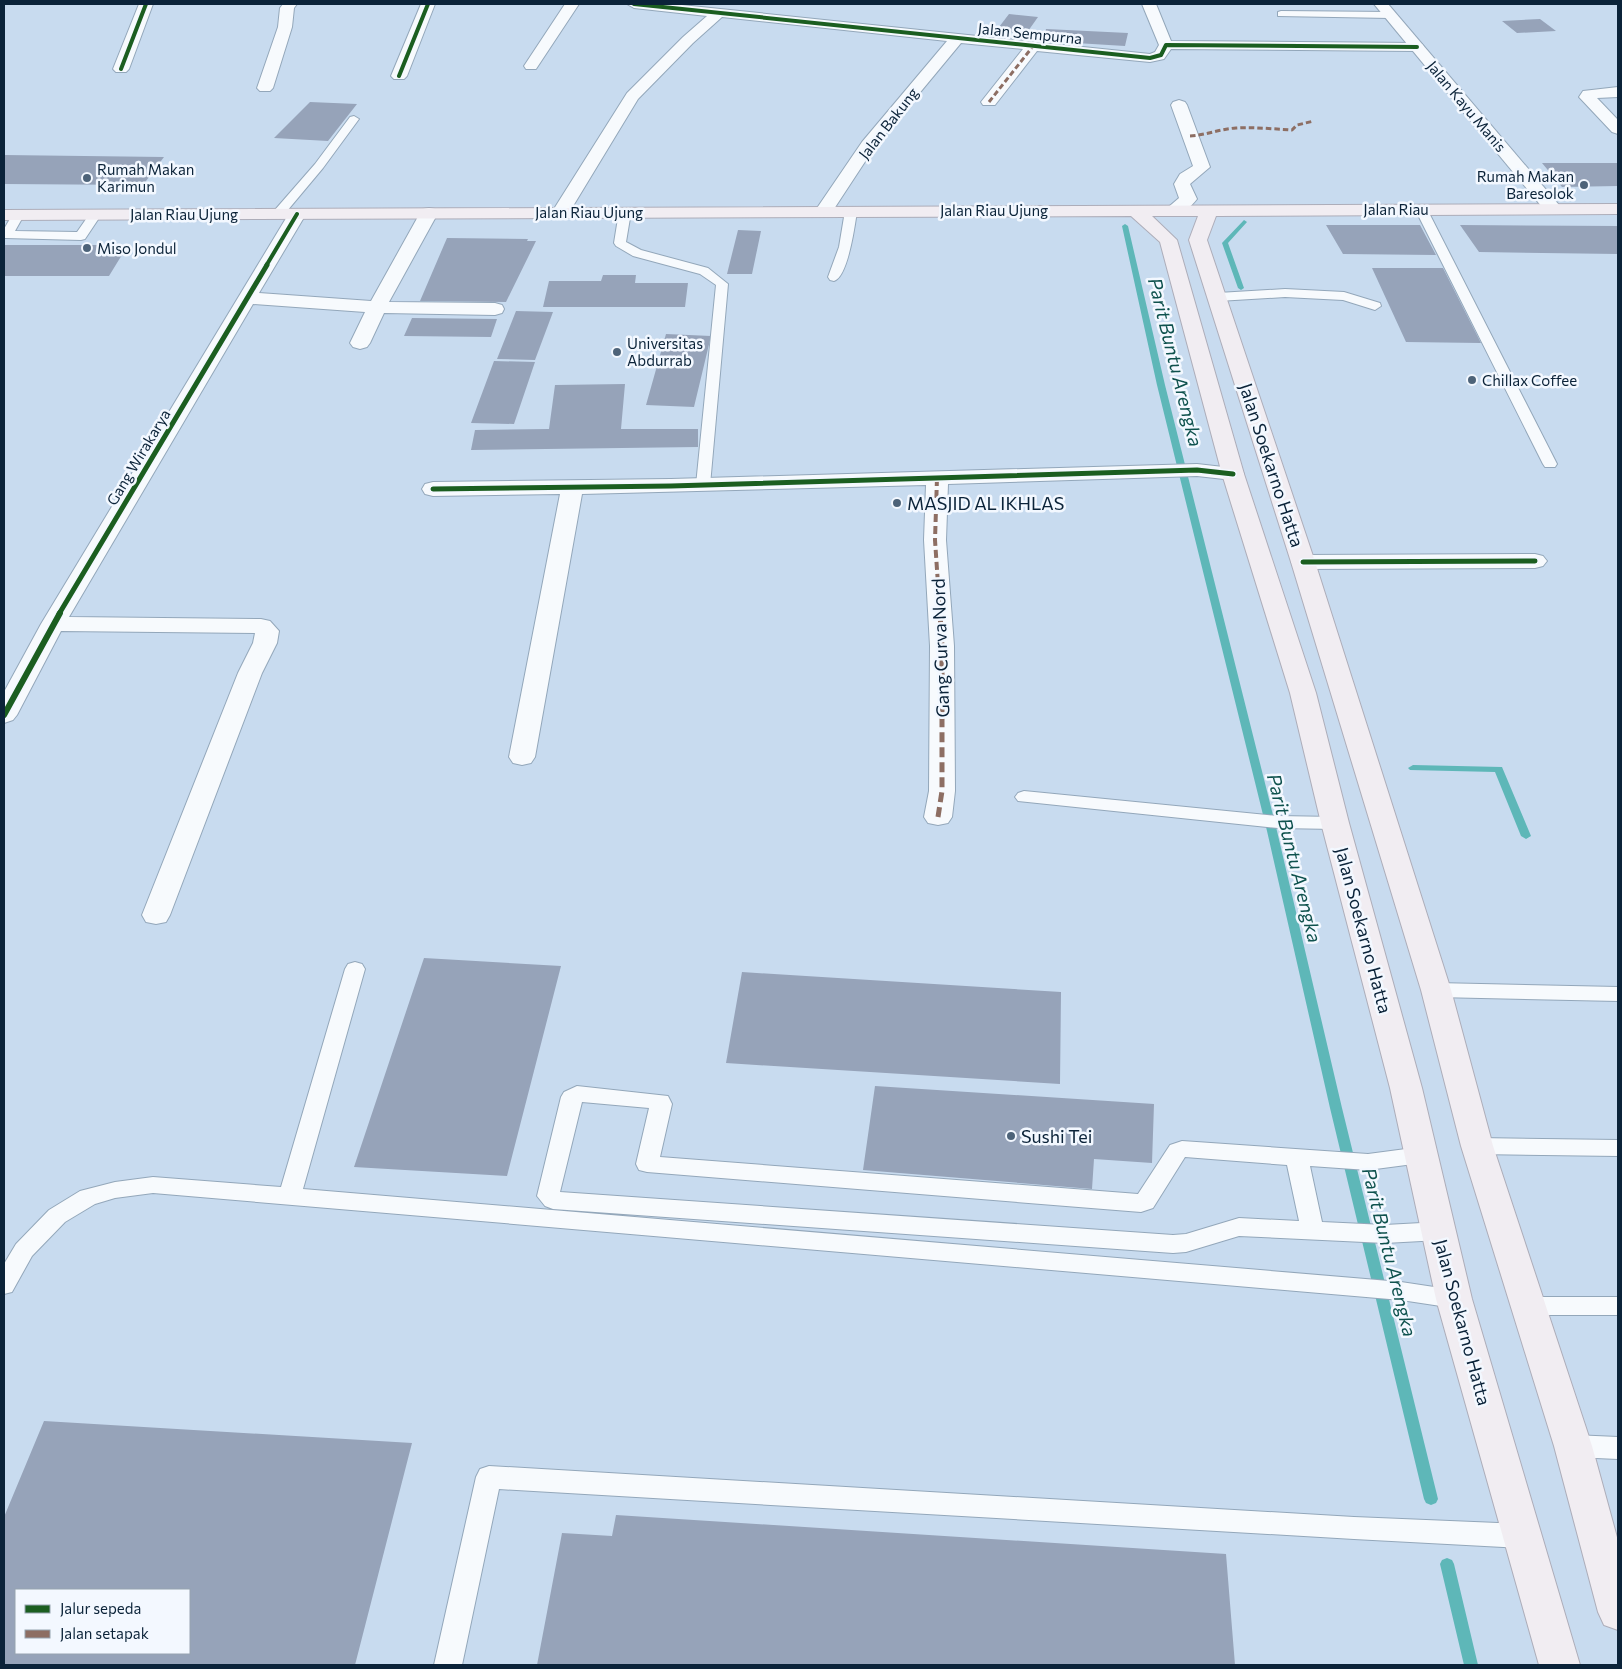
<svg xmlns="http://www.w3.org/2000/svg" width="1622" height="1669" font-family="Commissioner,sans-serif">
  <rect width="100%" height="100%" fill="#c8dbef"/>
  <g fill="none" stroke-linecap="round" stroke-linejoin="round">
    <path fill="#5eb7b8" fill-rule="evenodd" d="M1244,220L1247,222L1228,243L1244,288L1241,290L1238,288L1222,243Z
      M1125,224L1128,226L1165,385L1277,831L1342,1108L1438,1499L1436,1503L1431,1505L1426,1503L1424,1499L1330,1108L1267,831L1157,385L1122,226Z
      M1413,765L1502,767L1531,836L1526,839L1521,836L1495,772L1410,770L1408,768Z
      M1447,1558L1452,1560L1454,1564L1478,1665H1464L1440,1564L1442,1560Z"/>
  </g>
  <path fill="#96a3b9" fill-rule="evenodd" d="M1009,14L1038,17L1026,34L996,31Z
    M1540,19L1556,31L1517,33L1502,21Z
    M1046,29L1128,33L1125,46L1043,41Z
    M310,102L357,104L328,141L274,138Z
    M4,155L164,157L143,185L4,184Z
    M1542,163H1618V186L1562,187Z
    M1326,225H1420L1436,255L1343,254Z
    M1460,225L1618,226V254L1479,252Z
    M738,230L761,231L752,274H727Z
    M447,238L528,239L527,241H536L506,302L420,301Z
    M4,245H128L109,276H4Z
    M1372,268H1443L1481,343L1406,342Z
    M603,275H636L635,283H688L685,307H543L549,281H601Z
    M516,311L553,312L535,360L497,359Z
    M412,318L497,319L491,337L404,336Z
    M666,334L711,336L694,407L646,405Z
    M494,361L535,362L514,424L471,423Z
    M625,384L621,429H698V447L471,450L475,430L549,429L555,385Z
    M424,958L561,966L507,1176L354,1167Z
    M742,972L1061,992L1060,1084L726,1063Z
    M875,1086L1154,1104L1152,1163L1094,1159L1092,1189L863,1170Z
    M44,1421L412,1443L355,1665H4V1517ZM16,1590H189V1653H16Z
    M616,1515L1226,1554L1235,1665H537L562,1533L612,1536Z"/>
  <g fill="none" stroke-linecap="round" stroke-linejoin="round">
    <defs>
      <path id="lane" d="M1281,11L1390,12L1395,15L1390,18L1278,16V12Z
        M354,116L359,119L323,168L282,217H274L272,214L274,211L315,164L350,117Z
        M1421,205L1427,209L1557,464L1555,467H1545L1543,464L1415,209Z
        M851,207L857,211C855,225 848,277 834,281L830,280L828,277L839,247L845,211Z
        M625,208L631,212L626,242L641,250L708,268L728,284L710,485L708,488H698L696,485L716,285L700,274L633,256L616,246L614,243L619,212Z
        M18,211L24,215L15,231L77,232L91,212L95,211L101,215L85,239L81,240L5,238L4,229L14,212Z
        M1285,289L1344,292L1380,303L1381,306L1375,310L1343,300L1285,297L1218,301L1212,297L1218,293Z
        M1024,791L1278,816L1335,817L1342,819L1344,823L1342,827L1335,829L1278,828L1018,801L1015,797L1018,793Z
        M355,962L362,964L365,969L303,1189L1401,1282L1454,1290L1462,1292L1466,1299L1462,1306L1454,1308L1401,1300L153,1193L115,1198L95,1204L65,1222L32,1256L12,1292L4,1294V1264L16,1244L49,1210L80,1191L115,1182L153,1177L281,1187L345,969L348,964Z
        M1436,983L1618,987V1001L1436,997L1429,995L1426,990L1429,985Z
        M577,1086L668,1096L672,1104L660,1157L1138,1194L1170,1145L1182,1141L1368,1154L1421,1147L1429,1149L1432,1155L1429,1161L1421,1163L1368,1170L1310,1166L1322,1222L1385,1225L1440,1222L1448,1225L1452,1231L1448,1237L1440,1240L1385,1243L1239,1236L1186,1252L1173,1253L553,1209L545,1206L537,1196L561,1097L564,1092ZM582,1102L649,1108L636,1164L639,1170L647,1172L1141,1212L1153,1208L1185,1157L1287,1165L1299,1221L1239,1218L1186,1234L1173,1235L560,1192Z
        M1477,1138L1618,1140V1156L1477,1154L1469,1152L1466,1146L1469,1140Z
        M1528,1297H1618V1315H1528L1520,1313L1516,1306L1520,1299Z
        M1573,1435L1618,1437V1459L1573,1457L1564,1454L1560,1446L1564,1438Z
        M489,1466L1354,1517L1522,1524L1531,1528L1535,1536L1531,1544L1522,1548L1354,1539L499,1489L462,1665H434L476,1477L480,1469Z"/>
      <path id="street" d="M139,4H153L129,69L126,72H116L113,69Z
        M283,4H297L294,8L292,27L273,88L270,91H260L257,88L278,27L280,8Z
        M421,4H435L407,76L404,79H394L391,76Z
        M565,4H579L536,69H526L524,66Z
        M627,4H672L1150,54L1155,52L1159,45L1142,4H1156L1171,41L1417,43L1422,44L1424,47L1422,50L1417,51L1171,49L1164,59L1150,62L1037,51L995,105H983L981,102L1023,49L961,43L874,148L830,215L824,216L818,215L815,211L862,142L947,41L722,17L693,43L638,99L567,216L561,217L555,216L552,212L627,93L683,37L707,16L634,8Z
        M1618,87V97L1597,98L1618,120V134L1612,132L1579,97L1583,91Z
        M1179,100L1185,102L1187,105L1210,167L1190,184L1197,199C1190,208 1179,217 1168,214L1165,210L1179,198L1174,184L1180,174L1193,166L1171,105L1173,102Z
        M429,208L435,209L438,213L389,302L495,303L502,305L504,309L502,313L495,315L384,313L370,343L367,347L360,349L353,347L350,343L365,312L253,304L69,617L261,619L270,621L279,631L277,643L262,673L170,915L166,922L156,924L146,922L142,915L238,673L253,643L255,633L61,631L17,715L13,720L4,723V692L41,624L291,210L297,209L303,210L306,214L259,293L371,301L420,213L423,209Z
        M1197,464L1241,469L1244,474L1241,479L1233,480L1197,476L948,484L946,540L954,646L955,791L952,817L948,823L938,825L928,823L924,817L929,791L930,646L924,540L926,485L582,494L535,757L531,763L522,765L513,763L509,757L560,494L433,496L425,494L422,489L425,484L433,482L671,479Z
        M1535,554L1543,556L1547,561L1543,566L1535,568L1303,569L1295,567L1291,562L1295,557L1303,555Z"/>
      <path id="secondary" d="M1374,4H1388L1559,205L1562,209L1559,213L1553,214L1547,213Z"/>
      <path id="primary" d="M1618,204V214L1216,216L1207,240L1315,562L1451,990L1493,1146L1592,1446L1618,1541V1630L1604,1625L1598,1612L1554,1446L1461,1146L1421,990L1291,562L1189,240L1198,216H1152L1177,240L1244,474L1316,693L1349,823L1422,1088L1472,1299L1580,1665H1539L1436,1299L1390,1088L1321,823L1290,693L1222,474L1160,242L1131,216L4,220V210Z"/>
    </defs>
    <use href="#lane" stroke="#93a7ba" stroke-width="2"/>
    <use href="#street" stroke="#93a7ba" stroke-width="2"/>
    <use href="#secondary" stroke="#93a7ba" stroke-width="2"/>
    <use href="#primary" stroke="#adadb9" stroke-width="2"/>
    <use href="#lane" fill="#f7fafd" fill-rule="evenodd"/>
    <use href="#street" fill="#f7fafd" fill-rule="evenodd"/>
    <use href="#secondary" fill="#f7fafd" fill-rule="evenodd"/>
    <use href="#primary" fill="#f1edf2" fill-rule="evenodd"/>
    <path stroke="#8d6e63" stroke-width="3" stroke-dasharray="5.5 3" stroke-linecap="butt" d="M989,102L1034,45
      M1190,136C1206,135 1220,129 1236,128C1255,127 1274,129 1292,130L1297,125L1314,121"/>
    <path stroke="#8d6e63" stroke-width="4" stroke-dasharray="8 4" stroke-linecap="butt" d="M937,478L935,540L940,614"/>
    <path stroke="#8d6e63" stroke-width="5" stroke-dasharray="10 5" stroke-linecap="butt" d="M938,817L942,791V646L940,613"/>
    <defs>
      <path id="cycleway-far2" d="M634,4L1150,58L1161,55L1166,45L1417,47
        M121,69L146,4
        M399,76L428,4
        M266,266L297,214"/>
      <path id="cycleway-far1" d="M433,489L671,486L1197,470L1233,474
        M1303,562L1535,561
        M59,614L267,265"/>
      <path id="cycleway" d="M4,715L60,613"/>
    </defs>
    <use href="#cycleway-far2" stroke="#f3f8ff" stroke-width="5.5"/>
    <use href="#cycleway-far1" stroke="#f3f8ff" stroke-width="8"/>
    <use href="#cycleway" stroke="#f3f8ff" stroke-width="9"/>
    <use href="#cycleway-far2" stroke="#1b5e20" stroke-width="4"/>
    <use href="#cycleway-far1" stroke="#1b5e20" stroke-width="5"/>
    <use href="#cycleway" stroke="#1b5e20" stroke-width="6"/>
  </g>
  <g fill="#4d6379" stroke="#f3f8ff" stroke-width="2">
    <circle cx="87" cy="178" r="5"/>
    <circle cx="1584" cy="185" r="5"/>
    <circle cx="87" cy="248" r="5"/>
    <circle cx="617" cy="352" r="5"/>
    <circle cx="1472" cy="380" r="5"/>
    <circle cx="897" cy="503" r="5"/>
    <circle cx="1011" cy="1136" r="5"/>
  </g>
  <g text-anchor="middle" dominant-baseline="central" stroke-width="5" stroke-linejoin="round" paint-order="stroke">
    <g font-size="15" fill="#0b2339" stroke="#f3f8ff">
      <text transform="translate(1030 33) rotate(6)">Jalan Sempurna</text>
      <text transform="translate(1467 106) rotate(50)">Jalan Kayu Manis</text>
      <text transform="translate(888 123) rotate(-52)">Jalan Bakung</text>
      <text x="1396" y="209">Jalan Riau</text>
      <text x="994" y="210">Jalan Riau Ujung</text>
      <text x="589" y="212">Jalan Riau Ujung</text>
      <text x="184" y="214">Jalan Riau Ujung</text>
      <text transform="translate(138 457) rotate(-59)">Gang Wirakarya</text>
    </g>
    <g font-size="15" fill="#0b2339" stroke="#f3f8ff" text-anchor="start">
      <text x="97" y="169">Rumah Makan<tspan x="97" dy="17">Karimun</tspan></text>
      <text x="1574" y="176" text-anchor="end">Rumah Makan<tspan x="1574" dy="17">Baresolok</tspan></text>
      <text x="97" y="248">Miso Jondul</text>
      <text x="627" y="343">Universitas<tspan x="627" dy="17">Abdurrab</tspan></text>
      <text x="1482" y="380">Chillax Coffee</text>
    </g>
    <g font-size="18" fill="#0b2339" stroke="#f3f8ff">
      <text transform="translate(1272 465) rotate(72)">Jalan Soekarno Hatta</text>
      <text transform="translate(940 648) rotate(-92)">Gang Curva Nord</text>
      <text transform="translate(1364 930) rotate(75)">Jalan Soekarno Hatta</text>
      <text transform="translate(1463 1322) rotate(75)">Jalan Soekarno Hatta</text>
    </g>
    <g font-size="18" fill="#0b2339" stroke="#f3f8ff" text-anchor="start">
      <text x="907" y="503">MASJID AL IKHLAS</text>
      <text x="1021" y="1136">Sushi Tei</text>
    </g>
    <g font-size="19" font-style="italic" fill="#0f524e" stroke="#f3f8ff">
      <text transform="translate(1176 362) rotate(76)">Parit Buntu Arengka</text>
      <text transform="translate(1295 858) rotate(76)">Parit Buntu Arengka</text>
      <text transform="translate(1390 1252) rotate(76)">Parit Buntu Arengka</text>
    </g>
  </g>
  <rect width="1622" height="1669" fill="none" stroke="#0b2339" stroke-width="10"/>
  <rect x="15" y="1589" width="175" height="65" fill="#f3f8ff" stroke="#96a3b0"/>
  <rect x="25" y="1605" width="25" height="8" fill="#1b5e20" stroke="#96a3b0"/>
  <text x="60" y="1614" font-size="15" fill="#0b2339">Jalur sepeda</text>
  <rect x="25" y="1630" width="25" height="8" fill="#8d6e63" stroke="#96a3b0"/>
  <text x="60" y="1639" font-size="15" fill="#0b2339">Jalan setapak</text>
</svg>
